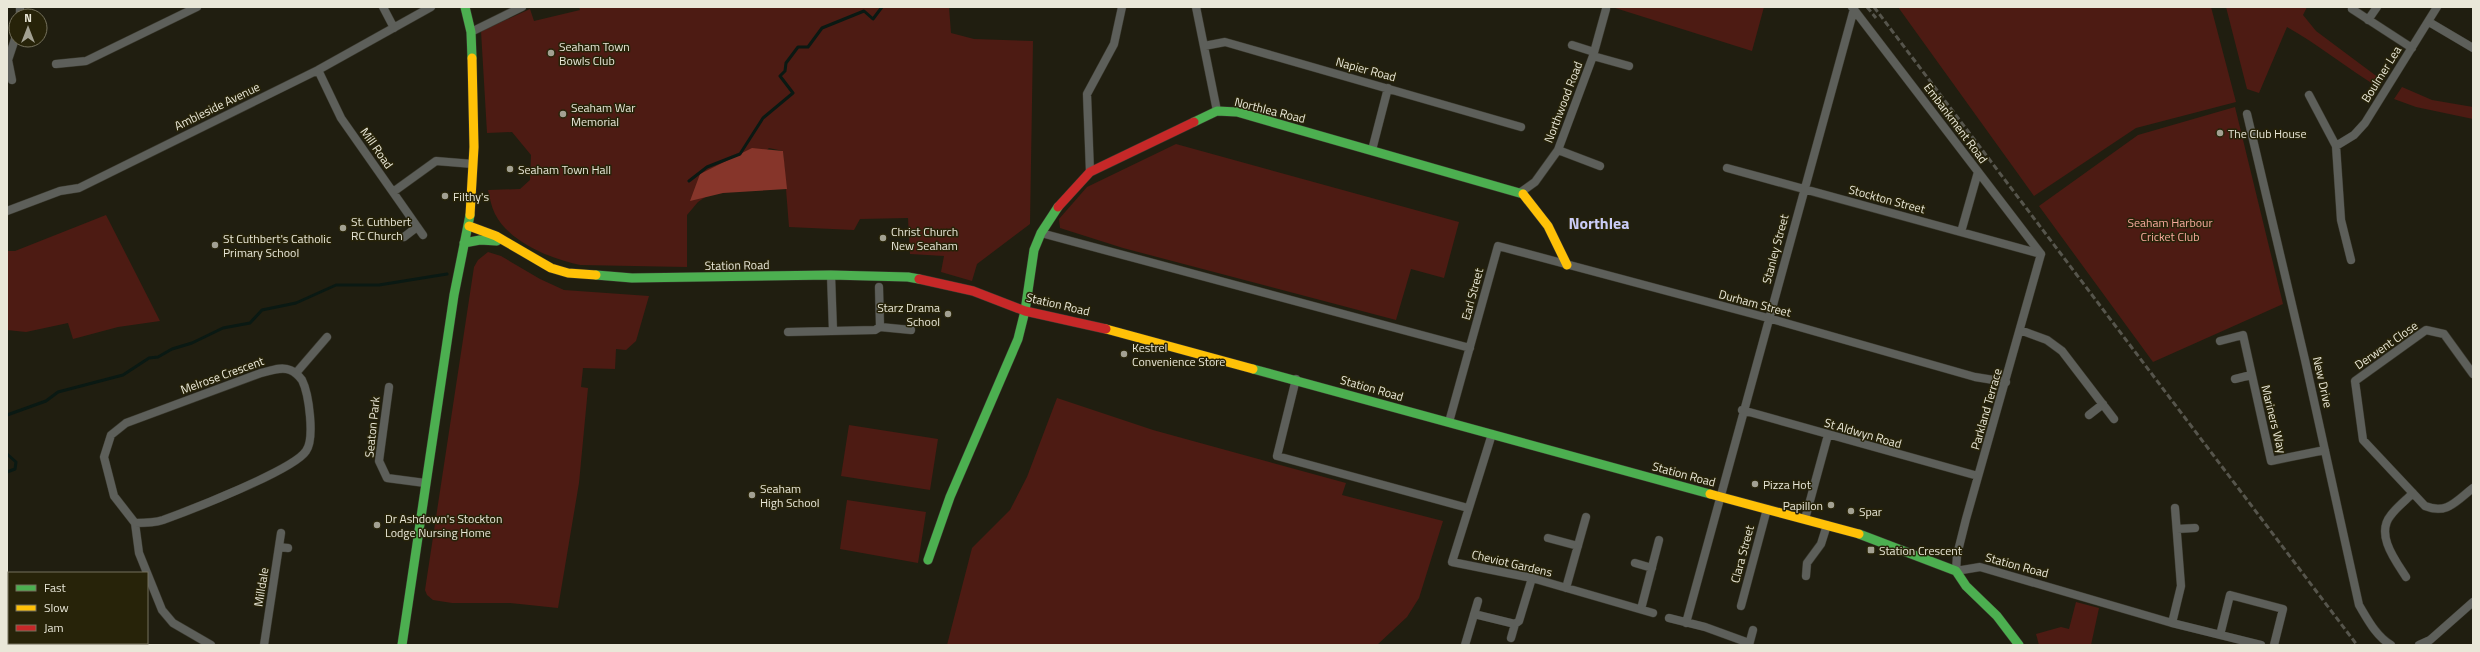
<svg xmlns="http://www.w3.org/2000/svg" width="2480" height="652" font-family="'Titillium Web',sans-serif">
  <rect width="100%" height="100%" fill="#201e10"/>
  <path fill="#4d1b13" d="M579,7H949L951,33L974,39L1033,41L1030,224L977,264L972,281L941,272L944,256L910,254L908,218L860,219L854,230L789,227L783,151L769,148L741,173L698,202L687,215V267L580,265C551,259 509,242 495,214C491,206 490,198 488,190L520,189L530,180L531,155L512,132L487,133L481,31L530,9L534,21L580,10Z
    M1612,7H1764L1752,51Z
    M1898,7H2211L2236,102L2136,128L2034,196Z
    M2226,7H2307L2303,15L2316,31L2383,81L2378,87C2347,68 2319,45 2287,27L2259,93L2247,89Z
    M2402,87L2432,100L2473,107V119L2416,107L2394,99Z
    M2235,107L2283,304L2153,362L2039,206L2138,135Z
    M1176,144L1459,222L1444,278L1411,269L1396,320L1123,248L1060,228L1059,219L1087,187Z
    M106,215L160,321L118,327L73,339L68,323L26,332L7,330V251H15Z
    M488,252L501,256L540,279L564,290L649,296L636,341L626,350L616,349L615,369L583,368L581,387L588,388L579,483L558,608L510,603H452L433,600L427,595L425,590L474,267L478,260Z
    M1057,398L1153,430L1346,483L1342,495L1443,521L1419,598L1407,617L1377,645H947L972,548L1010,510L1027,477Z
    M849,425L938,439L930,490L841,476Z
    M847,500L926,512L918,563L840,549Z
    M2076,602L2099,608L2091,645H2039L2036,634L2061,627L2069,629Z"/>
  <path fill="#86352a" d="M752,148L783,151L787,189L723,193L690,201L700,174Z"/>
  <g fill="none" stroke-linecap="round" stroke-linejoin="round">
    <path stroke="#0a1913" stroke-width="3" d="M689,181L707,167L740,154L763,118L793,93L780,76L785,71L786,63L798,47H808L822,28L864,11L873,19L882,7
      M7,415L46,401L58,392L123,375L149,358L158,357L172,349L192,343L223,328L250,323L262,310L296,303L336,285H379L447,274
      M7,454L16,462L15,469L7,472"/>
    <defs>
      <path id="street" d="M20,7V16
        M383,7L394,28
        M1196,7L1217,111
        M1852,7L2041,254
        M2352,9L2412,48
        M2368,20L2377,7
        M2429,22L2473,48
        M471,32L522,7
        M1572,45L1594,52
        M1204,46L1225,42L1521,127
        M1593,56L1629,66
        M56,64L86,61L197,7
        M318,70L341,118L423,235
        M12,80L8,60L16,36
        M2309,95L2336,146L2341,220L2351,260
        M2247,114L2305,360L2359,605C2368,620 2376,636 2391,645
        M2336,146L2354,135L2365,123L2437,7
        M1372,150L1388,88
        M1558,150L1600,166
        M1727,168L2041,254
        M1090,172L1087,94L1114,44L1122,7
        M393,192L436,161L473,164
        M1521,192L1535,182L1558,150L1593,56L1606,9
        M7,211L60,191L79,188L318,70L431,7
        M1961,232L1978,172
        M1041,233L1470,348
        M404,237L417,227
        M2041,254L1966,519L1957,555L1956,571L1980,567L2172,623L2261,645
        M831,275L833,331
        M879,287L880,327L911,330
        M2020,330L2047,340L2062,351L2114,419
        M788,332L875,330L880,327
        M2220,341L2243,335L2271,461L2325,450
        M296,373L327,337
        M2473,374L2444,334L2426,330L2355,381L2363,440L2425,506C2447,515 2456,501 2473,488
        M1296,379L1277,456L1468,508
        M2235,379L2251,375
        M389,387L379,461L387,478L425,483
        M1742,410L1978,476
        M2089,415L2103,404
        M1449,422L1498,246L1768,318L1975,377L2006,382
        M1492,434L1452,562L1532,578L1653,613
        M1805,519L1828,435
        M135,523C144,523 154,523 163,520C188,511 294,470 306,451C315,439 309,394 302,380C299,376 295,372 290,370C281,366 270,371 261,373L126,423L111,435L104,457L114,496L135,523L139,553L162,610L173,623L211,645
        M2177,529L2195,528
        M1548,538L1578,546
        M279,547L288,548
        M1635,563L1652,568
        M1806,576L1807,563L1821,544L1827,525
        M2406,577C2395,560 2375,534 2391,515C2397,507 2406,500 2413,493
        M1566,588L1586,517
        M1741,606L1767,509
        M1641,609L1659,540
        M1474,614L1515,624L1519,621L1532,578
        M1669,618L1705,627L1749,643
        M1686,623L1854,9
        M2172,623L2181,586L2175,508
        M2220,635L2230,595L2283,609L2274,645
        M1511,638L1515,624
        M264,645L281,533
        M1465,645L1478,601
        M1749,645L1753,630
        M2419,645L2430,640L2473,602"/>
      <path id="fast" d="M465,7L471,32L472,58
        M1194,122L1217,111L1237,112L1523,194
        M464,243L480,240L497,241
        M596,275L632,278L831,275L908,277L919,279
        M1253,369L1710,494
        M1859,534L1956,571L1966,586L1997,616L2019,645
        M928,560L950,497L1018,339L1025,311L1034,250L1041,233L1058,207
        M402,645L454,295L470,215"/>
      <path id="slow" d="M1523,194L1548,226L1567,265
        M470,215L474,147L472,58
        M469,226L496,236L551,268L568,273L596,275
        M1106,329L1253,369
        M1710,494L1859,534"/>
      <path id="jam" d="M1058,207L1090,172L1194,122
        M919,279L973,291L1025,311L1106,329"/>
    </defs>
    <use href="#street" stroke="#3a392e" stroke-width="9"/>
    <use href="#fast" stroke="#3a392e" stroke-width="10"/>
    <use href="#slow" stroke="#3a392e" stroke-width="10"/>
    <use href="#jam" stroke="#3a392e" stroke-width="10"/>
    <use href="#street" stroke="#5d5f5a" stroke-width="8"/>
    <use href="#fast" stroke="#4caf50" stroke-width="9"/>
    <use href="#slow" stroke="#ffc107" stroke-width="9"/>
    <use href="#jam" stroke="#c62828" stroke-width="9"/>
    <path stroke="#56554c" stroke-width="3" stroke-dasharray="6 3" stroke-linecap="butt" d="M1867,7L1876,18
      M1874,7L2357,645"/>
  </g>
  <g fill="#a3a192" stroke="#272309" stroke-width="1.5">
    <circle cx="551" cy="53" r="4"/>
    <circle cx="563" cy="114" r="4"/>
    <circle cx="2220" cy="133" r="4"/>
    <circle cx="510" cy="169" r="4"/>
    <circle cx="445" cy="196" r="4"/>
    <circle cx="343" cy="228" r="4"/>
    <circle cx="883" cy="238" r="4"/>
    <circle cx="215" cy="245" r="4"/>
    <circle cx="948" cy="314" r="4"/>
    <circle cx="1124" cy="354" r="4"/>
    <circle cx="1755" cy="484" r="4"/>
    <circle cx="752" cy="495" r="4"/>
    <circle cx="1831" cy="505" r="4"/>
    <circle cx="1851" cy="511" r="4"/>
    <circle cx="377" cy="525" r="4"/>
    <rect x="1867" y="546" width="8" height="8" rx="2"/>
  </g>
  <g text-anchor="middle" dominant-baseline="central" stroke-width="3" stroke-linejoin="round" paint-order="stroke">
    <g font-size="12" fill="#e9e7d8" stroke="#272309" text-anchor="start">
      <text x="559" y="46">Seaham Town<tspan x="559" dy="14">Bowls Club</tspan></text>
      <text x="571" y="107">Seaham War<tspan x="571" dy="14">Memorial</tspan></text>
      <text x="2228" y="133">The Club House</text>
      <text x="518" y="169">Seaham Town Hall</text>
      <text x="453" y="196">Filthy's</text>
      <text x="351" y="221">St. Cuthbert<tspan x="351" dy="14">RC Church</tspan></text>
      <text x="891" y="231">Christ Church<tspan x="891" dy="14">New Seaham</tspan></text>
      <text x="223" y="238">St Cuthbert's Catholic<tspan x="223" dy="14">Primary School</tspan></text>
      <text x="940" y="307" text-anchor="end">Starz Drama<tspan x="940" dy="14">School</tspan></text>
      <text x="1132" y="347">Kestrel<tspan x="1132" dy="14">Convenience Store</tspan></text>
      <text x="1763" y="484">Pizza Hot</text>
      <text x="760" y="488">Seaham<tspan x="760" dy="14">High School</tspan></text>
      <text x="1823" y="505" text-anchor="end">Papillon</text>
      <text x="1859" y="511">Spar</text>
      <text x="385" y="518">Dr Ashdown's Stockton<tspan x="385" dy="14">Lodge Nursing Home</tspan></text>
      <text x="1879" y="550">Station Crescent</text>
    </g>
    <g font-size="12" fill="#e9e7d8" stroke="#272309">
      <text transform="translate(1366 69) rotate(15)">Napier Road</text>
      <text transform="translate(2381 74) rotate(-58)">Boulmer Lea</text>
      <text transform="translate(1563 102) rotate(-69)">Northwood Road</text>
      <text transform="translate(217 106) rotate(-26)">Ambleside Avenue</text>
      <text transform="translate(1270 110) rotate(14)">Northlea Road</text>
      <text transform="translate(1956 123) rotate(53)">Embankment Road</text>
      <text transform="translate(377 148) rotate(55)">Mill Road</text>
      <text transform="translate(1887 199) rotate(15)">Stockton Street</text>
      <text transform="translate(1775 249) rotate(-75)">Stanley Street</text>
      <text transform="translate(737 265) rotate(-1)">Station Road</text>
      <text transform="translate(1472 294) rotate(-75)">Earl Street</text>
      <text transform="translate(1755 303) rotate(15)">Durham Street</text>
      <text transform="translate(1058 304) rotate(13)">Station Road</text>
      <text transform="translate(2386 345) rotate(-35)">Derwent Close</text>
      <text transform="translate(222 375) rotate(-20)">Melrose Crescent</text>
      <text transform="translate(2323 382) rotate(77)">New Drive</text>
      <text transform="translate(1372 388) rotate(16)">Station Road</text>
      <text transform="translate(1986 409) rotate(-74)">Parkland Terrace</text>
      <text transform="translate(2274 419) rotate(76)">Mariners Way</text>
      <text transform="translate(372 427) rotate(-84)">Seaton Park</text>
      <text transform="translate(1863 433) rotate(16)">St Aldwyn Road</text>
      <text transform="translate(1684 474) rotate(15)">Station Road</text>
      <text transform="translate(1742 554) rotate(-75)">Clara Street</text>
      <text transform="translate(1512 563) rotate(13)">Cheviot Gardens</text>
      <text transform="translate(2017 565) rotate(15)">Station Road</text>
      <text transform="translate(261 587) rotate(-81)">Milldale</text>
    </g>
    <g font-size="12" fill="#f8aa9d" stroke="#272309">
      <text x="2170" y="222">Seaham Harbour<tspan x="2170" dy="14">Cricket Club</tspan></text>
    </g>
    <g font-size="16" font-weight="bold" fill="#cbccf7" stroke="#272309">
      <text x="1599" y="223">Northlea</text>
    </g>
  </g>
  <rect width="2480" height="652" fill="none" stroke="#e9e7d8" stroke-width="16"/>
  <rect x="8" y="572" width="140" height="72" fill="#272309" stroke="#75715c"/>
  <rect x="16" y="585" width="20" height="6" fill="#4caf50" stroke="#75715c"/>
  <text x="44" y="592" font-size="12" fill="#e9e7d8">Fast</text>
  <rect x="16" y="605" width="20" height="6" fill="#ffc107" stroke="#75715c"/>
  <text x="44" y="612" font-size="12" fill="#e9e7d8">Slow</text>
  <rect x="16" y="625" width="20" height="6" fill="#c62828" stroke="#75715c"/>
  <text x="44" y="632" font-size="12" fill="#e9e7d8">Jam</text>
  <g transform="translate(28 28)"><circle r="19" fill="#272309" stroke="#75715c"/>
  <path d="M0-3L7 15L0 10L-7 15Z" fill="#a3a192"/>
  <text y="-6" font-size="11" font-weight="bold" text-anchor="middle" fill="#e9e7d8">N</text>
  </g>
</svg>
